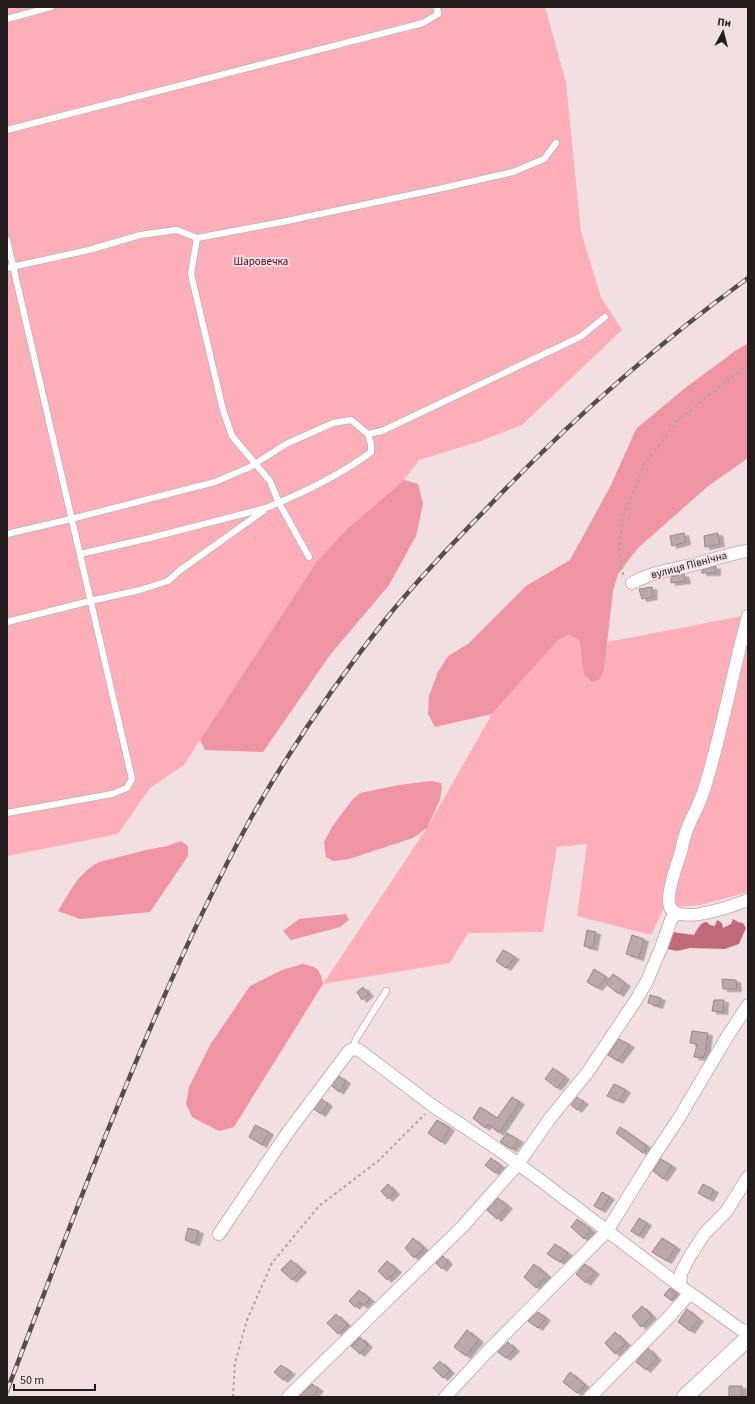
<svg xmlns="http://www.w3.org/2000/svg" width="755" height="1404" font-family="'Source Sans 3',sans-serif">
  <defs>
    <filter id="shadow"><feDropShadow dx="4.5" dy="2.5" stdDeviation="0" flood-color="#0004"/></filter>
  </defs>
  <rect width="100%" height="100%" fill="#f2dfe1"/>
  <path fill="#feaeb9" d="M7,7H545L566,82L581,232L601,297L622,330L522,425L481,441L419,460L404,480L347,529L317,561L184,765L150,788L118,834L7,856Z
    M748,615V892L701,905L664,908L651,935L577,916L587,844L557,847L543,932L468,933L450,963L323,984L427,828L492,714L558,640L569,635L579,640L580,653L604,670L607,642Z"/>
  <path fill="#ef94a2" d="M748,343V458L707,487L638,548L618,574L613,591L604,670L599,680L592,682L584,674L579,640L569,635L558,640L492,714L435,727L428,714L429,696L438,672L448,656L468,644L526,586L570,560L610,487L636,429L685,388L735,351Z
    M404,480L418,484L423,504L416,536L389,585L330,655L263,752L205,750L200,740L317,561L347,529Z
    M431,781L441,783L442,788L440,800L427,828L413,838L349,859L333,861L326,857L324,842L332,827L352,800L360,793L399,785Z
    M181,841L188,846V856L150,912L80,919L58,911C70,892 78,873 99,862L146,850L167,846Z
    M346,914L349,920L340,927L291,940L283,931L299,919Z
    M302,964C318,967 320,969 323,984L234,1127L219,1131L192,1117L186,1104L189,1087L210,1045L250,986L282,970Z"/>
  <path fill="#c06a78" d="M733,919L738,922L743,923L746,928L739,944L725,949L690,948L677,951L667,949L666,945L672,932L694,935C697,930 700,922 707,922L710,925L715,926L717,920L722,923L723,928L731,924Z"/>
  <path fill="#bba8aa" stroke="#988688" filter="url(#shadow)" d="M684,533L686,542L672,546L670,536Z
    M718,533L720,544L705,547L704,536Z
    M716,566V573H702V570Z
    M684,574L686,581L671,583V577Z
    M652,587L653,597L642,599L639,589Z
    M587,930L596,932L593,948L584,946Z
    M632,935L644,939L639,958L626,954Z
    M503,950L515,957L506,968L496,961Z
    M594,969L606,977L598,988L587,982Z
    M613,974L626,984L619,994L606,984Z
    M722,979L736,980L737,989H723Z
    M363,987L369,994L362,1000L357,992Z
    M650,995L661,998L658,1006L648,1003Z
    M714,1000H724L723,1012L712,1011Z
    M692,1031L708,1033L706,1049H707L703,1058L694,1057L697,1044L690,1043Z
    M619,1039L630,1045L618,1061L608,1055Z
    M553,1068L565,1077L557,1088L545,1079Z
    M339,1076L346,1081L339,1092L332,1086Z
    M614,1084L626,1090L619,1101L607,1096Z
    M512,1097L520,1102L499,1133L488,1124L485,1128L473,1118L480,1107L497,1118Z
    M577,1097L584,1102L577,1110L571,1105Z
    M322,1099L328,1104L321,1114L314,1109Z
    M437,1120L450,1128L441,1142L428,1133Z
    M255,1125L269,1132L262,1145L249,1137Z
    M620,1127L647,1146L643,1153L616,1133Z
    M507,1133L519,1140L512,1149L500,1142Z
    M491,1158L501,1166L495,1173L485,1165Z
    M661,1159L672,1166L663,1179L653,1171Z
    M388,1184L395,1192L388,1199L381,1191Z
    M703,1184L714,1190L709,1199L698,1193Z
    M602,1192L610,1197L601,1210L594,1206Z
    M498,1198L508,1206L497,1219L487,1210Z
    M639,1218L647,1223L639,1236L631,1231Z
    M577,1219L591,1230L584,1239L571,1227Z
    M188,1228L199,1231L195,1243L185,1240Z
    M413,1238L424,1248L414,1258L405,1248Z
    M662,1238L676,1247L667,1261L652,1252Z
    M555,1244L568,1253L560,1262L547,1254Z
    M443,1256L448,1262L442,1269L436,1263Z
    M291,1260L302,1270L292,1280L281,1270Z
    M387,1261L397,1270L387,1280L378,1271Z
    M534,1264L547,1275L536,1288L524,1277Z
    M585,1264L595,1272L586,1283L576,1274Z
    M670,1288L677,1293L672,1301L664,1295Z
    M359,1290L370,1299L363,1306L359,1302L355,1307L349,1301Z
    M642,1306L652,1316L641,1327L632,1316Z
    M687,1309L699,1319L690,1331L678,1322Z
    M538,1312L546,1318L538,1328L528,1321Z
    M336,1314L348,1325L338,1334L327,1323Z
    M467,1330L479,1340L466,1356L454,1347Z
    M615,1332L626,1343L615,1354L605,1343Z
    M360,1337L368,1345L360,1354L351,1346Z
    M508,1342L515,1349L506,1358L498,1352Z
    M648,1348L657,1358L646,1370L636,1362Z
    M440,1361L450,1371L443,1378L433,1368Z
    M281,1365L291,1372L283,1380L274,1372Z
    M570,1372L585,1385L577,1393L563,1382Z
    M312,1384L319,1389L312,1397H299Z
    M729,1386H742V1397H729Z"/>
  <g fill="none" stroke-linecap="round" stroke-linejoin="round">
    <defs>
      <path id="service" d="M7,19L51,7
        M7,130L423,23L438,14L437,7
        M197,238L191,274L223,410L232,436L270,481L279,503L309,557
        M7,240L132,779L127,788L112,794L7,813
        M7,268L89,250L140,235L177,230L197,238L282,222L443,188L513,172L544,159L556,143
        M7,534L71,519L215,482L250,467L286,444L333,423L351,420L368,434L382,431L580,337L605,317
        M80,554L150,538L266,508C303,493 339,476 371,452V444L368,434
        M7,622L90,601L140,590L168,581L179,571L263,511
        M353,1049L356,1039L386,991"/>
      <path id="minor" d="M632,583C653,571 678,569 700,563C716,559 731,553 748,551
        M748,616C732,674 722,733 704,790C700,804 691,818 686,832C684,838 682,846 681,852C677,864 663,902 672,910C686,923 732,906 748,900
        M219,1234L288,1132L349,1051L353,1049L359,1050L433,1106L496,1148L536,1177L676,1283L740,1329L748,1332
        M680,1286L681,1273L690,1256L705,1233L726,1212L748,1177
        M288,1397L463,1226L518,1164L551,1117L587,1073L636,1000L647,981L661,948L671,920L676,913
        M445,1397L487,1352L607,1231L651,1160L679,1118L727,1037L748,1005
        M590,1397L667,1319L690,1293"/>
      <path id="tertiary" d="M685,1397L748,1338"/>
    </defs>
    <use href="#service" stroke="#c7b4b6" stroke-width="8"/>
    <use href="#minor" stroke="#c7b4b6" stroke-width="14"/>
    <use href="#tertiary" stroke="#c7b4b6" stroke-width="18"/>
    <path stroke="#b1a2a3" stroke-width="2" stroke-dasharray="3 3" stroke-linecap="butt" d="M623,575L619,551L622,520L644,465L677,421L748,364
      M233,1397L235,1363L247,1320L272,1263L319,1206L378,1161L425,1114"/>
    <use href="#service" stroke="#fff" stroke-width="6"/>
    <use href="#minor" stroke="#fff" stroke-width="12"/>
    <use href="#tertiary" stroke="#fff" stroke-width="16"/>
    <defs>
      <path id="rail" d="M7,1391C55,1265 102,1139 156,1015C185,948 216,882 251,818C290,749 336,682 385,620C418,579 455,541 491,504C570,421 656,345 748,278"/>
    </defs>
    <use href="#rail" stroke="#564c4d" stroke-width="4.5"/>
    <use href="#rail" stroke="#f2dfe1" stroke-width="3" stroke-dasharray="9" stroke-linecap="butt"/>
  </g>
  <g text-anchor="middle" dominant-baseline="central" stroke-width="4" stroke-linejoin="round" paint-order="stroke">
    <g font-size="11" fill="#55021e" stroke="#f2dfe1">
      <text x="261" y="261">Шаровечка</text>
    </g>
    <g font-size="11" fill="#231c1d" stroke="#f2dfe1">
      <text transform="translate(689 565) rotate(-15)">вулиця Північна</text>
    </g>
  </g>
  <rect width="755" height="1404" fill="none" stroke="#231c1d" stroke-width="16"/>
  <g transform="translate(723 32) rotate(7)" stroke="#f2dfe1" stroke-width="3" paint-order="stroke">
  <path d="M0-3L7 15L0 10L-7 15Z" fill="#231c1d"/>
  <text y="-6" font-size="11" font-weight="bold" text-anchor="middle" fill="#231c1d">Пн</text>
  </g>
  <path d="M14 1384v6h81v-6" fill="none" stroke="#231c1d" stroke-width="2"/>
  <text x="20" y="1384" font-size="12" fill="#231c1d" stroke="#f2dfe1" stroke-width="3" paint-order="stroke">50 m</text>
</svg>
